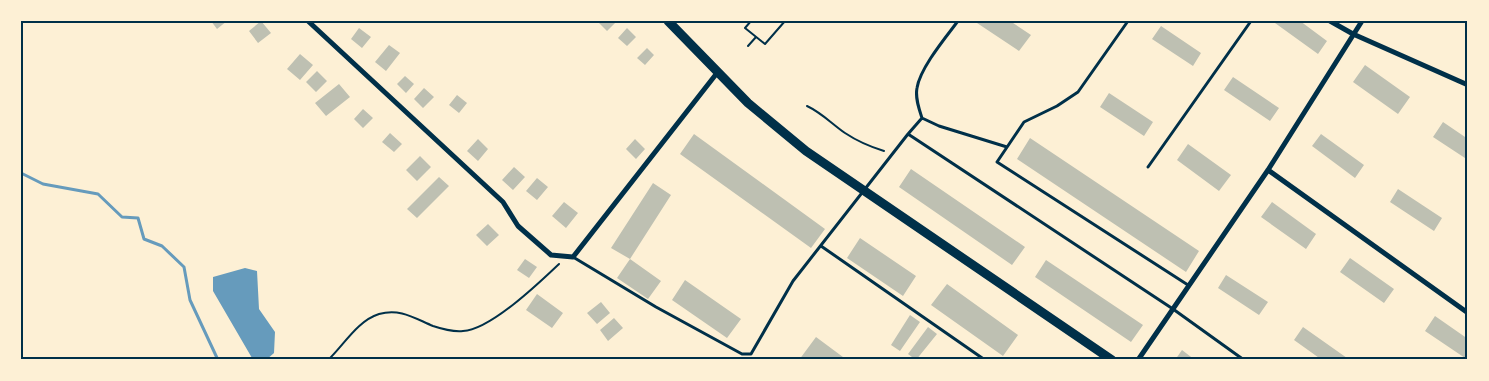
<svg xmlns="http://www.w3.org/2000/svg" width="1489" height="381" font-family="Overpass,sans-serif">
  <rect width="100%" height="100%" fill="#fdf0d5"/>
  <path fill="#669bbc" d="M245,268L257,271L259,309L275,332L274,353L266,360L252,358L213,291V277Z"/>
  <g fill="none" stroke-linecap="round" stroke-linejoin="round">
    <path stroke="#669bbc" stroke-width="3" d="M21,173L43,184L98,194L122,217L138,218L144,239L162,246L184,267L190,300L218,360"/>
  </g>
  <path fill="#bec0b2" d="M211,21H227L217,29Z
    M261,21L271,33L258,43L249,31Z
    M601,21H617L607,31L599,23Z
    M974,21H1010L1031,35L1019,51Z
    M1276,21H1300L1327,41L1318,54L1275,23Z
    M1161,26L1201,53L1193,66L1152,39Z
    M359,28L371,37L362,48L351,39Z
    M627,28L636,37L627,46L618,38Z
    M389,45L400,53L386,71L375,62Z
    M647,48L654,55L645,65L637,58Z
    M300,54L313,65L300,80L287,69Z
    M1365,65L1410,97L1398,114L1353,82Z
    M317,71L327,81L316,92L306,82Z
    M405,76L414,84L406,93L397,84Z
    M1233,77L1279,108L1270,121L1224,90Z
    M339,84L350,97L326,116L315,103Z
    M424,88L434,97L423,108L414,99Z
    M1109,93L1153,122L1144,136L1100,107Z
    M457,95L467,103L459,113L449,105Z
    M363,109L373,118L363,128L354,119Z
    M1443,122L1468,139V160L1433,137Z
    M390,133L402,144L394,152L382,142Z
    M694,134L825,229L811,248L680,154Z
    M1321,134L1364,165L1355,178L1312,146Z
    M1030,138L1199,251L1186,272L1017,159Z
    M478,139L488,149L478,161L467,151Z
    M635,139L645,149L636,159L626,149Z
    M1188,144L1231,175L1219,191L1177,160Z
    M420,156L431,167L417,181L406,170Z
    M514,167L525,177L513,190L502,180Z
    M911,169L1025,247L1012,265L899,187Z
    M439,177L449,186L417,218L407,209Z
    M537,178L548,187L537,200L526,191Z
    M653,183L671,195L630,259L611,248Z
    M1398,189L1442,218L1434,231L1390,202Z
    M564,202L578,213L566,228L552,216Z
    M1272,202L1316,234L1306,249L1261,217Z
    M488,224L499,235L487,246L476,235Z
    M860,238L916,276L903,296L847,258Z
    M1350,258L1394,289L1384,303L1340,272Z
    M525,259L537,267L529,278L517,270Z
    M630,259L661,281L648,299L617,278Z
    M1046,260L1143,325L1131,342L1035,277Z
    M1226,275L1268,302L1259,315L1218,288Z
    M685,280L741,319L727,338L672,300Z
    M947,284L1018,335L1003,356L931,305Z
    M537,294L563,313L552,328L526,310Z
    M601,302L610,313L597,324L587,313Z
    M910,315L920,322L900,351L891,345Z
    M1435,316L1468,339V360L1425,331Z
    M614,318L623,328L608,341L600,330Z
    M928,327L937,334L916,360L908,354Z
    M1303,327L1347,358L1346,360H1322L1294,340Z
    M816,337L847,360H799Z
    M1182,350L1195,360H1175Z"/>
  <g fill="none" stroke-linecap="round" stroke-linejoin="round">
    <path stroke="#003049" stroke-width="2" d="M751,21L745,28L765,44L785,21
      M748,46L756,37
      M807,106C822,113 832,124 845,133C857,141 871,147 884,151
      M328,360C344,345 357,321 379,314C400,308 414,318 433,326C442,329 453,332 463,331C490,330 539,283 559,264"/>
    <path stroke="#003049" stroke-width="3" d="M1128,21L1078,92L1057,106L1024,122L997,162L1188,285
      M922,118L939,126L1007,147
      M908,134L922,118C919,109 915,98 917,88C920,68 946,37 958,21
      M1148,167L1251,21
      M821,246L985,360
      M573,257L656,307L742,354H751L793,281L908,134L1173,309L1244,360"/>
    <path stroke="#003049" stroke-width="5" d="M308,21L503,202L518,226L551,255L573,257L717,73
      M1330,21L1353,34L1468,85
      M1268,170L1468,313
      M1138,360L1268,170L1362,21"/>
    <path stroke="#003049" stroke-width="9" d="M668,21L748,103L806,151L1112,360"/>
  </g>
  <rect width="1489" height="381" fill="none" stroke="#fdf0d5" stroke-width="45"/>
  <rect x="22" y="22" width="1444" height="336" fill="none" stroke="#003049" stroke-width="2"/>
</svg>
